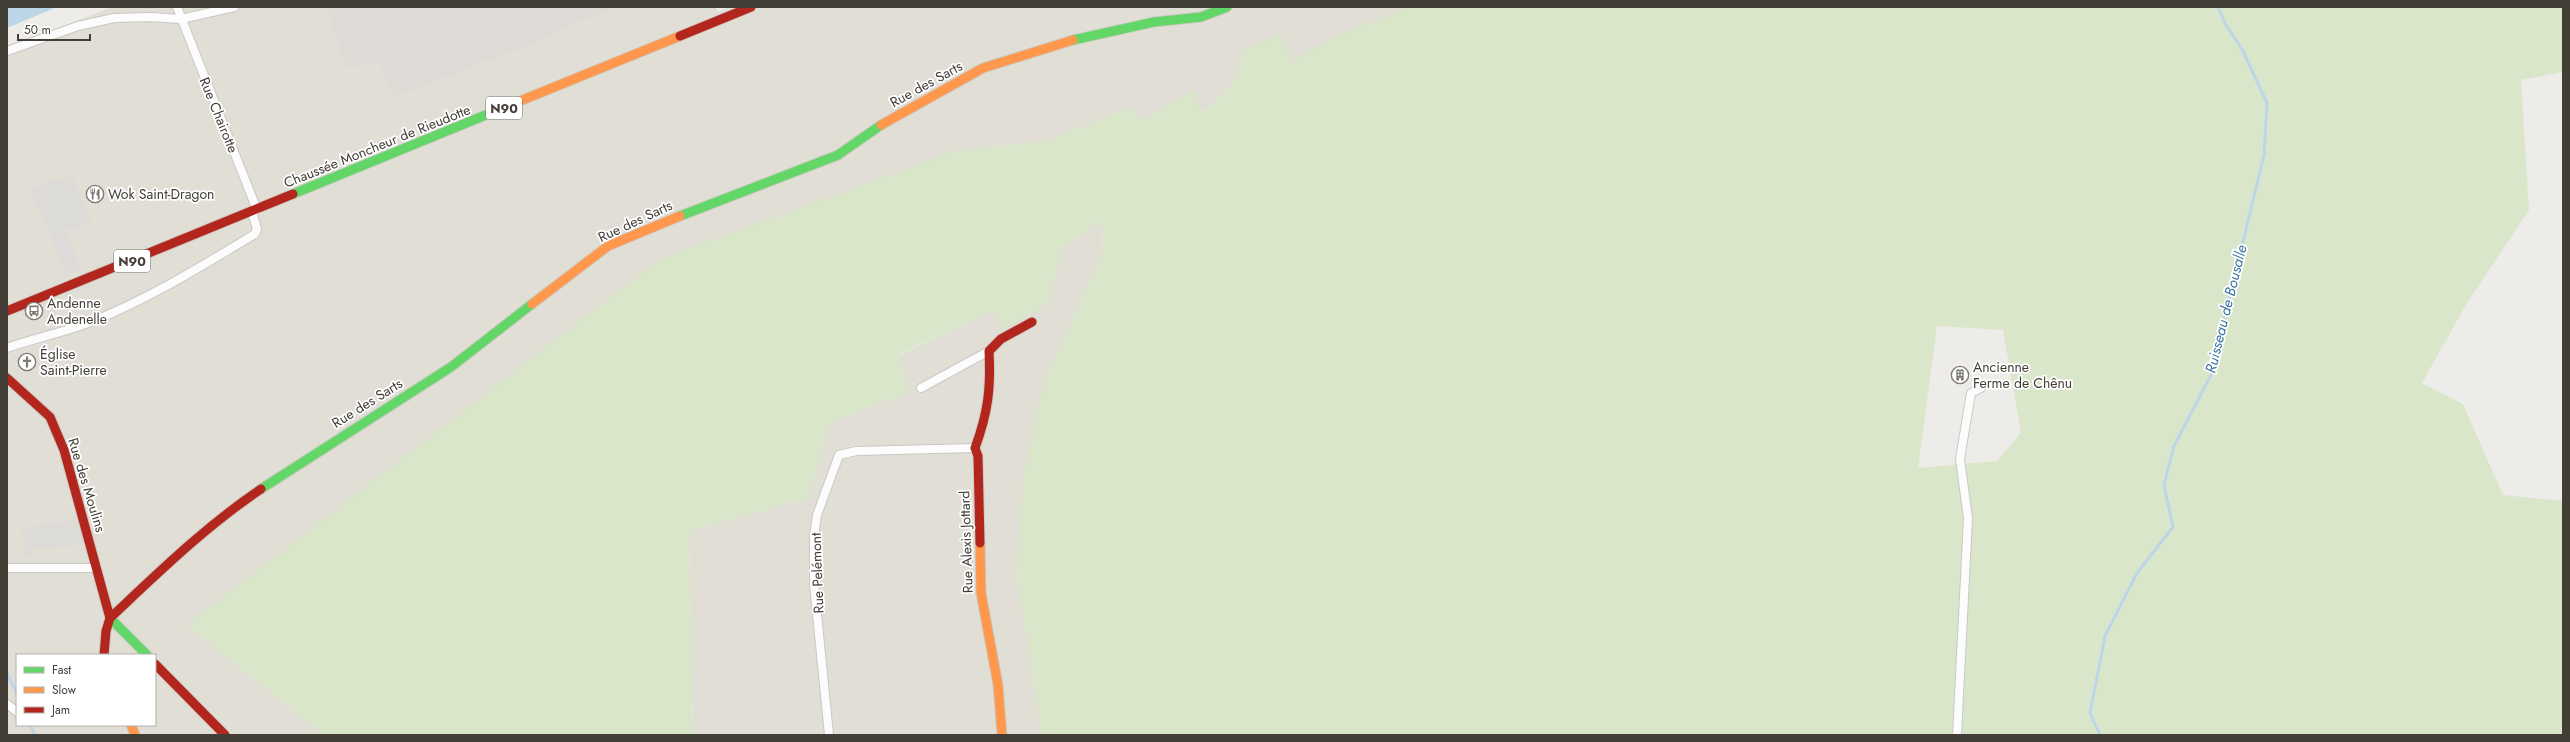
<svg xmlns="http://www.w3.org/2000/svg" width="2570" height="742" font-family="Jost,sans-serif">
  <rect width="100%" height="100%" fill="#edece8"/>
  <path fill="#e1ded6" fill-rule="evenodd" d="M112,7H325L345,68L379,64L395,98L520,49L616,7H715L718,12L730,7H1416L1293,63L1245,49L1231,86L1201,114L1194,90L1145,121L1126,108L1049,141L955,151L187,625L324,735H7V48ZM17,655H155V725H17Z
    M1103,220L1102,255L1043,384L1017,573L1042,735H693L689,531L808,498L829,423L909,392L898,356L991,311L1049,303L1062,248Z"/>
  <path fill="#dedbd6" d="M325,7H616L520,49L395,98L379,64L345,68Z"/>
  <path fill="#dae6ca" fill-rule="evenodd" d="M1407,7H2563V72L2521,80L2529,210L2467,303L2422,383L2463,404L2503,495L2563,501V735H1042L1017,573L1024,472L1043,384L1102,255L1103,220L1062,248L1049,303L1003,329L991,311L898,355L909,392L829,423L808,498L689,531L693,735H324L187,625L660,259L955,151L1049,141L1126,108L1145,121L1194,90L1202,114L1231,86L1245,49L1281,34L1293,62L1329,40ZM1937,326L2003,330L2021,433L1997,461L1918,468Z"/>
  <path fill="#dddbd8" d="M72,175L91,223L65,231L82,270L67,275L30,188Z
    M76,519L84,544L32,549V558H25L22,529Z"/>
  <path fill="#bcd6e7" d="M7,7H57L7,28Z"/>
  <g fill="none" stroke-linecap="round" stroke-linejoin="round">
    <path stroke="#bcd6e7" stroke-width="3" d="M7,673L17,694
      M30,725L35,735
      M2100,735L2090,713L2105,636L2137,573L2173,527L2164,485L2174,446L2211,375L2264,155L2267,103L2242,49L2227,27L2218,7"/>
    <defs>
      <path id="street" d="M177,7L257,210
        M7,51L78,26L114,18L151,17L181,19L234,7
        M7,348C34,338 62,333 88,323C147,300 202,266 255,234L257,229L252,212
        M921,388L989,351
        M7,568H97
        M7,704L17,712
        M829,735L814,584V536L817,515L839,455L856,451L975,448
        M1957,735L1968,518L1960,459L1971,393L1981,388"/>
      <path id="fast" d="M1073,40L1154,22L1201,17L1227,7
        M293,194L498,110
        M680,216L838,155L881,125
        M261,489L451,367L532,304
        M110,618L147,655"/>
      <path id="slow" d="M498,110L680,36
        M881,125L983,68L1073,40
        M532,304L608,246L680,216
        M980,543L981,593L998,685L1002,735
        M131,725L135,735"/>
      <path id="jam" d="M680,36L751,7
        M7,311L293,194
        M7,378L50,417L64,450L110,618
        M980,543L978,456L975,448C988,413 991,388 989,351L1001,339L1032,322
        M104,655L106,631L110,618C158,573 206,526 261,489
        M155,664L225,735"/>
    </defs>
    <use href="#street" stroke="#cac8c4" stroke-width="10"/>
    <use href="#fast" stroke="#ccc9c0" stroke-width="11"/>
    <use href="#slow" stroke="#ccc9c0" stroke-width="11"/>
    <use href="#jam" stroke="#ccc9c0" stroke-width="11"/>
    <use href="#street" stroke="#fcfcfc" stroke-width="8"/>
    <use href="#fast" stroke="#63d668" stroke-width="9"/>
    <use href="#slow" stroke="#ff974d" stroke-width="9"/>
    <use href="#jam" stroke="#b3261e" stroke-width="9"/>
  </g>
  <defs>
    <symbol id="restaurant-ring" viewBox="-11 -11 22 22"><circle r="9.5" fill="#fff" stroke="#7e7a74" stroke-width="1.5"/><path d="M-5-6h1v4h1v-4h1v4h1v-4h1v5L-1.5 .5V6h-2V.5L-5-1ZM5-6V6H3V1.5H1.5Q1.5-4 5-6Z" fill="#7e7a74"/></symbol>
    <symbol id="bus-ring" viewBox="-11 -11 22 22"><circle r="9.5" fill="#fff" stroke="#7e7a74" stroke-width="1.5"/><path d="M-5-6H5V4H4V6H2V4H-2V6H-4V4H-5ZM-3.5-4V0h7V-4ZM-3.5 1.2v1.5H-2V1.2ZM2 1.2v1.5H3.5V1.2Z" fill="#7e7a74"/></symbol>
    <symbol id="church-ring" viewBox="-11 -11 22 22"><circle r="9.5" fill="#fff" stroke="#7e7a74" stroke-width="1.5"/><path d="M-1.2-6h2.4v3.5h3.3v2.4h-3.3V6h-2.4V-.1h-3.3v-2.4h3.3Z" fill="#7e7a74"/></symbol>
    <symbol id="building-ring" viewBox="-11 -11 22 22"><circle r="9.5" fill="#fff" stroke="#7e7a74" stroke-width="1.5"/><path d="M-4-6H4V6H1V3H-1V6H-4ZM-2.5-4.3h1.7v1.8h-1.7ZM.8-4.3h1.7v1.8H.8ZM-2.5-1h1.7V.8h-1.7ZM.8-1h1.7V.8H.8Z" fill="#7e7a74"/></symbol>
  </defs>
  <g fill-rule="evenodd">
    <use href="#restaurant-ring" x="85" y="184" width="20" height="20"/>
    <use href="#bus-ring" x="24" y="301" width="20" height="20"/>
    <use href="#church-ring" x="17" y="352" width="20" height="20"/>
    <use href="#building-ring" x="1950" y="365" width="20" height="20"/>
  </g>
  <g text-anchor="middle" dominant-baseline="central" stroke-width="3.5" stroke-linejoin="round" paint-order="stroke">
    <g fill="#fff" stroke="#7b7772" stroke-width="1">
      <rect x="486" y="97" width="36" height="22" rx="3"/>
      <rect x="114" y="250" width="36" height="22" rx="3"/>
    </g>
    <g font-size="13" font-weight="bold" fill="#423d35">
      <text x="504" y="108">N90</text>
      <text x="132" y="261">N90</text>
    </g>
    <g font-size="14" fill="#423d35" stroke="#fff">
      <text transform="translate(926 84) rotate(-29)">Rue des Sarts</text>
      <text transform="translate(219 115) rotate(68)">Rue Chairotte</text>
      <text transform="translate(377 146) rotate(-22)">Chaussée Moncheur de Rieudotte</text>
      <text transform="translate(635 221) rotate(-25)">Rue des Sarts</text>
      <text transform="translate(367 403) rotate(-32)">Rue des Sarts</text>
      <text transform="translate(87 485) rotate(73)">Rue des Moulins</text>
      <text transform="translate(966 542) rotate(-92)">Rue Alexis Jottard</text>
      <text transform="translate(817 573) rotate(-92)">Rue Pelémont</text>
    </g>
    <g font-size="14" fill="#423d35" stroke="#fff" text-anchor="start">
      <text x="108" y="194">Wok Saint-Dragon</text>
      <text x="47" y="303">Andenne<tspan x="47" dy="16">Andenelle</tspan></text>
      <text x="40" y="354">Église<tspan x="40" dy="16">Saint-Pierre</tspan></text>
      <text x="1973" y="367">Ancienne<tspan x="1973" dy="16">Ferme de Chênu</tspan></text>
    </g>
    <g font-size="15" font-style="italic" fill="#3b75a2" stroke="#fff">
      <text transform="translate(2226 309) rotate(-76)">Ruisseau de Bousalle</text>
    </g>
  </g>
  <rect width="2570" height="742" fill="none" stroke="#423d35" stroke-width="16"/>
  <rect x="16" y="654" width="140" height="72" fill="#ffffff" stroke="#b3b1ae"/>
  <rect x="24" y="667" width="20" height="6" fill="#63d668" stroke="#b3b1ae"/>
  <text x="52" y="674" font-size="12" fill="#423d35">Fast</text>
  <rect x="24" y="687" width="20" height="6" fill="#ff974d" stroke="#b3b1ae"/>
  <text x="52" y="694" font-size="12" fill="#423d35">Slow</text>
  <rect x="24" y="707" width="20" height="6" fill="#b3261e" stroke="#b3b1ae"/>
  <text x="52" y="714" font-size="12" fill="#423d35">Jam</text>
  <path d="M18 34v6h72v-6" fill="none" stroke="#423d35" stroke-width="2"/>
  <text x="24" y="34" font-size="12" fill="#423d35" stroke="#ffffff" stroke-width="3" paint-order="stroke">50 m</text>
</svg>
